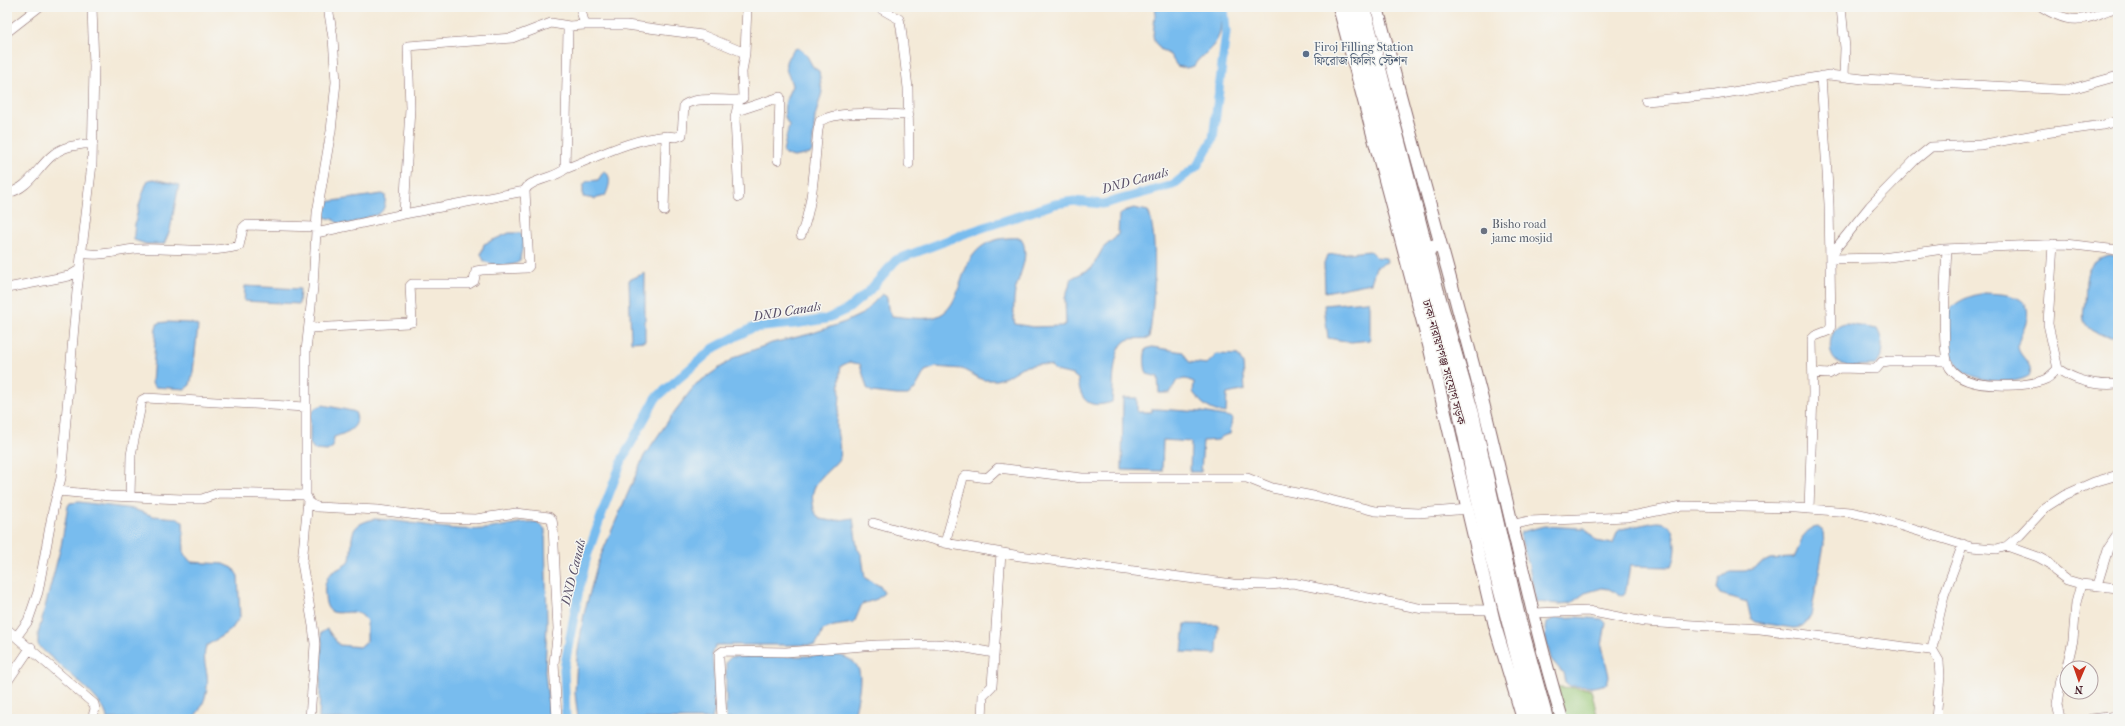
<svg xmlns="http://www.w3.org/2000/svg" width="2125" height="726" font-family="'IM FELL French Canon','Noto Serif Bengali',serif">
  <rect width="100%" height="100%" fill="#f6f6f2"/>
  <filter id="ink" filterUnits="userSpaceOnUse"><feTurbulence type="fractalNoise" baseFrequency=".025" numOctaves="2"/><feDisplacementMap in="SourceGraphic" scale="8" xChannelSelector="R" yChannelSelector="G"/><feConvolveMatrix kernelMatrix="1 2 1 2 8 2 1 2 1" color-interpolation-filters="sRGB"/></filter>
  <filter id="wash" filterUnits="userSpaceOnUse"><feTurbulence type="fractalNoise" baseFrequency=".012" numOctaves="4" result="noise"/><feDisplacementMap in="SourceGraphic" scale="16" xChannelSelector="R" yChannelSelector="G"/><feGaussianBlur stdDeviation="0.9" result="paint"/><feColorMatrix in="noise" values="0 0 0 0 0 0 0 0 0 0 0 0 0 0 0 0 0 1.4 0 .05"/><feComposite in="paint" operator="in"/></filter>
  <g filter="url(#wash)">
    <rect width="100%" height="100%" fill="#f4ead8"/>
    <path fill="#98c776" stroke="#717350" d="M1546,686L1591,689L1598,719H1555Z"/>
    <path fill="#78bcee" stroke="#616e8c" d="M1156,7H1220C1222,24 1222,38 1209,50C1204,56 1198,58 1194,66L1186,68L1177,66L1170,55L1160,49L1154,41L1153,35Z
      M798,48L806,54L813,67L819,71L822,92L815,117L812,151L810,154L794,157L786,155L783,151L789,125C780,113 786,98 792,86C790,75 781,67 789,56C792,52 793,49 798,48Z
      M604,171C613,176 609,188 605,196L594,199L583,197V186L587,181L598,180Z
      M154,179L179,185L170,230L164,244H146L134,240C133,224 141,195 148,180Z
      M382,194L385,195C386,200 385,207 382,211C378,216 373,215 368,217C358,221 341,229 333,219L323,217C321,212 322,205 326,202Z
      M1134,208L1148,211C1159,234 1154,312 1149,338C1143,339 1136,338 1130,339C1111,343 1114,388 1112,402C1090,409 1080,402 1078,379L1073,375L1056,371L1051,366L1038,364L1022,367L1006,377L996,380H983L962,369L936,367L925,371L915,389L908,395H897L872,392L867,388L860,364L849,362L841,366C838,380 841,393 839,407C839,414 836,421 837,428C838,441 841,444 839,459C828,473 809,482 813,503C814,510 815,514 820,519L832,521L853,518L857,547L862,556L865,578L880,586L884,593L877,599L862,604L854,623L834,626L823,630L820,638L815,645H716L712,652L716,704L712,719H578L575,693L577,657L584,614L598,562L644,456L675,411L696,384L737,356L772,343L810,334L845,322L862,314L882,294L887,297L888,308L892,316C906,317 925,321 938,316C972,302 949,233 1021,238C1031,255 1019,274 1015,292C1013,301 1014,311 1014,320L1015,324L1033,327L1062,326L1066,324L1065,298L1072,278L1092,268L1103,248L1115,238L1118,234L1119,216L1124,211Z
      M509,233H521C527,242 520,251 520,261C512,268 493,266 484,261L481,254L484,244Z
      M1370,251L1376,257L1386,258L1387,262L1376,267L1371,283L1325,292L1324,263L1327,255Z
      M2108,255L2118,256V337C2108,335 2093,335 2087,326C2081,318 2084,311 2085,302C2087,281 2081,263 2108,255Z
      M645,273V341L631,342L629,280Z
      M245,286L300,289L299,304L244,301Z
      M1984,293C2001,294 2032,293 2027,318C2025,329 2018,337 2018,348C2021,359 2033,362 2030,375C2014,387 1972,381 1958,367C1951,359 1950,348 1949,338C1949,332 1947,326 1947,320C1948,302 1970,296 1984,293Z
      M1366,301L1369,302L1370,306V340L1351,342L1328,338L1324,305Z
      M167,322L191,323L198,326L193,372L190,385L185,389L155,387L152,383L156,328L158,323Z
      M1847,324L1877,329C1884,341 1884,354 1875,365C1864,365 1849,368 1839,363C1827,358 1828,334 1838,327C1840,325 1845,324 1847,324Z
      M1152,347L1183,352L1189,362L1207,364L1217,354L1238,355L1243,364L1245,390L1227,394L1226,413C1211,412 1201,404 1193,392L1194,382L1186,379L1177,380L1170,393H1159L1158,377L1147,374C1144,367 1144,356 1146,349Z
      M1123,398H1137V412H1152V409H1157L1202,412L1230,417L1232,418L1230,434L1223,436L1218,440L1203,441L1201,472H1190L1191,442L1163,440L1162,471L1122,470Z
      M323,405L352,411L355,412C362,428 346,433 334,437L333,447L327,451L315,450L310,444V416L315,408Z
      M79,502L133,509L153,516L178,518L183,522L184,554L191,562L224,564L233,568L238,576L240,617L231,630L206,646C203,656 205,664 207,674C209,689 204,710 191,719H107C107,699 53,662 38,645V634L61,546L68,506L70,503Z
      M375,519C412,521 448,532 485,529C503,527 519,521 537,522L545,529L547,622L545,672L550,719H319L322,643L321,633L327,629L339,645L360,647L367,641V621C365,619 362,615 360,614C345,607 326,624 325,595C324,588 325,583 328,577C333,569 345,568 350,560C354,536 346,525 375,519Z
      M1656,522C1662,522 1669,523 1672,530C1677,539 1675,559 1671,567L1630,566L1625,594L1622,596L1609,589L1602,588L1585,593L1571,603L1560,604L1536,602L1529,566L1520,536L1521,532L1544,526L1580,528H1585L1596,541L1613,544L1617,532L1621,529Z
      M1818,527L1823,531L1824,545L1811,615C1806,623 1803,628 1793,628L1755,622L1751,619L1747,602L1720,594L1717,589L1719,579L1730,571H1745L1770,559L1794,558C1801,545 1801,529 1818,527Z
      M1575,617L1602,619L1606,623L1602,646L1609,676L1607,684L1593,687L1570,686L1565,682L1563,673L1551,659L1545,636L1547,622L1555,618Z
      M1185,624L1218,625L1217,654L1182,652Z
      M834,654C862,660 862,671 858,697C857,705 854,711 855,719H726V662L731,657L810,656Z"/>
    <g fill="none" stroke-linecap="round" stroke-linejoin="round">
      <path stroke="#78bcee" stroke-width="9" d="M566,719L564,669L579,590L587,556L605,505L623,458L656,398L714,348L752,328L794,324L826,319L848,309L869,291L896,260L964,234L1055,204L1074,201L1103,204L1173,185L1197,166L1213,139L1226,32L1224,7"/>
    </g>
  </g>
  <g filter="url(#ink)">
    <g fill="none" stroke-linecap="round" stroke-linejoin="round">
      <defs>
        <path id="street" d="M328,7L333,38L336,82L331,131L317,213L313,287L306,351V495L310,504L317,507L378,510L440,518L476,519L516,513L549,517L552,520L553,526L558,629L554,663L557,719
          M878,7L899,19L901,27L908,88L909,164
          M1841,7L1845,48L1844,76
          M2042,7C2059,18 2074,23 2094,16C2102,13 2110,8 2118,8
          M585,25H626L702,35L745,53
          M7,32L39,7
          M1646,101L1715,95L1829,75L1863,79L2068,90L2118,76
          M737,111L780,97L778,160
          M2118,121L2103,125L2045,133L1980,145L1931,147L1915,160L1870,206L1837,247L1830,259L1883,258L1943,249L2065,244L2118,250
          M565,169C599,156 630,139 667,136
          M7,193C33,189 41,156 65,148C74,145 84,144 93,143
          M739,197L735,118L739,100L743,98L742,72L745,53L747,7
          M664,211L666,138L667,136L676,137L682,135L684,105C698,96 723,101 739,100
          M404,214L410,108L408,46L512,38L551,23L569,26
          M316,233L404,214L525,191
          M801,235C814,203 814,164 818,130L820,121C841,109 885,115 909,115
          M2053,244L2048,324L2058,369C2076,381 2096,386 2118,384
          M1947,249C1946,270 1940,354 1950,368C1960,382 1982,385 1998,385C2012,386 2033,385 2046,379C2050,377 2054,372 2058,369
          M82,253C101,257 118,250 137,249C172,247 203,255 239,246L243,228L246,225L316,227
          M7,288L69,276L79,270
          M310,328L408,323L412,322L410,286L412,284H469L474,281L476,271L482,270L527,268L529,266L525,191C528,179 555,179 565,169L568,30L569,26L585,25L580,7
          M1813,373L1829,374L1839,368L1876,369L1882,362L1889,361H1946
          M58,491L110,496L182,499H202L219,493L306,495
          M130,497L131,455L142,400L146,398L305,407
          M308,500L302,563L313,626L315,644L310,719
          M1809,509L1813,393L1812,339L1815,336L1830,330L1831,324L1829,204L1821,76
          M873,523L945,543L1020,556L1233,584L1269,585L1293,583L1423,609L1491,610
          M1511,525L1529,521L1627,517L1682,506L1796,508L1850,512L1869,516L1971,547L1997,549L2007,546L2020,535L2046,507L2065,495L2094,482L2118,475
          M945,543L963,478L966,475L987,478L998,468L1082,478H1247L1272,488L1318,497L1375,511L1418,513L1469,509
          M2007,546L2038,557L2049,563L2055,571L2067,580L2081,584L2076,603L2073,640L2066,670L2061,679L2057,704L2060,718L2063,719
          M2081,584L2118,588
          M2097,585L2108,549L2118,534
          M1533,613L1588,611L1644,622L1760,629L1930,650L1932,649L1944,595L1963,544
          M7,629L94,704L95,709L92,719
          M17,636L28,621L38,592L53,510L61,478L77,291L92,164L94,67L92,7
          M1932,649L1939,661L1940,676L1936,719
          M7,682L31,647
          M722,719L719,659V654L723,651L786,652L877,645L935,644L950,645L994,653
          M982,719L983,695L992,686L1001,553
          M2091,719L2118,716"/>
        <path id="secondary" d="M1339,7L1429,345L1495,626L1523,719
          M1377,7C1411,141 1450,273 1484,407C1510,511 1531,616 1562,719"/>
        <path id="primary" d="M1350,7L1425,296L1457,397L1485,530L1534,719
          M1363,7L1437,292L1472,414L1518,617L1546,719
          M1426,249L1439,245"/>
      </defs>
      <use href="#street" stroke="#866668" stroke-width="10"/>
      <use href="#secondary" stroke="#866668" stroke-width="14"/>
      <use href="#primary" stroke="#866668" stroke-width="16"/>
      <use href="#street" stroke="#fff" stroke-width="9"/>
      <use href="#secondary" stroke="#fff" stroke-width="12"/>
      <use href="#primary" stroke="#fff" stroke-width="14"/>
    </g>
  </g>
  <circle fill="#5c6f8a" stroke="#f6f6f2" stroke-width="1.5" cx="1306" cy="54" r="4"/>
  <circle fill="#6b7280" stroke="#f6f6f2" stroke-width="1.5" cx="1484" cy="231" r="4"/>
  <g text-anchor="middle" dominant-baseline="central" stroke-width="3" stroke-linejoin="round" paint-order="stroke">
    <g font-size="12" fill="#4e5e75" stroke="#f6f6f2" text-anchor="start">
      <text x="1314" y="47">Firoj Filling Station<tspan x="1314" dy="14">ফিরোজ ফিলিং স্টেশন</tspan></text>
    </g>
    <g font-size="12" fill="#5b616d" stroke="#f6f6f2" text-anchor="start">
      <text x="1492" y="224">Bisho road<tspan x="1492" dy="14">jame mosjid</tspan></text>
    </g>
    <g font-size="12" fill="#4a1f2b" stroke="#f6f6f2">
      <text transform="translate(1444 362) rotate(74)">ঢাকা-নারায়ণগঞ্জ সংযোগ সড়ক</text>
    </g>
    <g font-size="13" font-style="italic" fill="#584e66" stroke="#f6f6f2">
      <text transform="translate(1135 180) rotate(-15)">DND Canals</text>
      <text transform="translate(787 311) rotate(-9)">DND Canals</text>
      <text transform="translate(573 572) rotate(-76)">DND Canals</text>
    </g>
  </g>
  <rect width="2125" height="726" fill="none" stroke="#f6f6f2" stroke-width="24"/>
  <g transform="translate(2079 680) rotate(182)"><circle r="19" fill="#f6f6f2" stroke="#b1a0a2"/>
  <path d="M0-3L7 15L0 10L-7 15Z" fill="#c8321e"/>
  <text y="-6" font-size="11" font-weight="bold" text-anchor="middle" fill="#4a1f2b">N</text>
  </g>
</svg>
